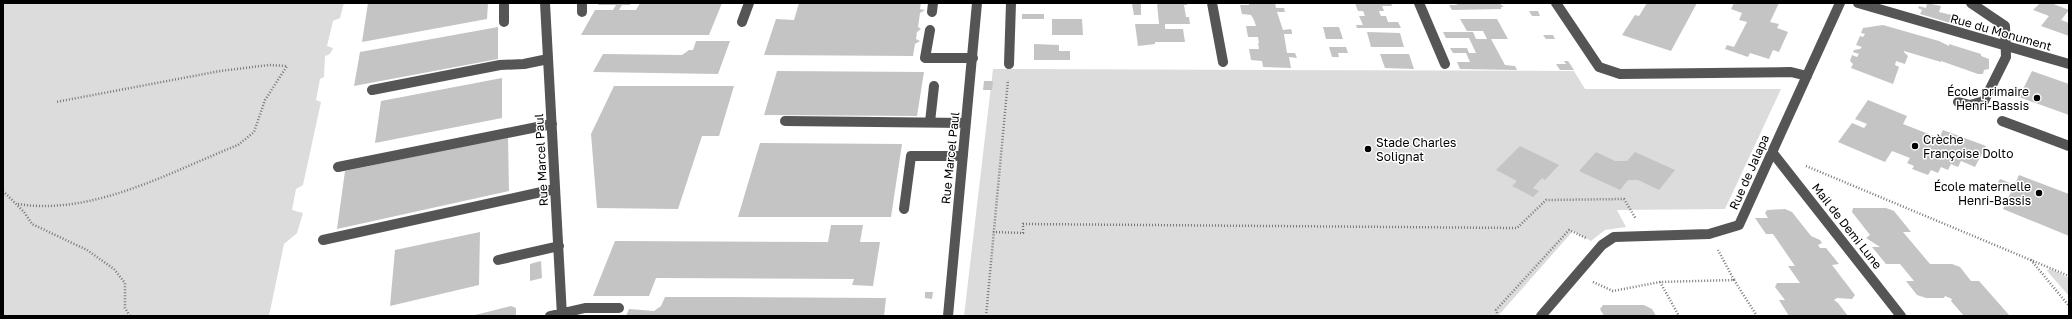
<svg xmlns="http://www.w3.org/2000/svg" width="2072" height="319" font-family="'Golos Text',sans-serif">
  <rect width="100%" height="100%" fill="#fff"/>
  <path fill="#dcdcdc" d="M3,3H344L340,18L333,21L327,46L333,48L330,54L325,56L324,77L320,79L316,100L321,102L303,185L296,189L292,210L303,213L297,233L284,244L269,316H3Z
    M993,69L1574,71L1585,89H1781L1725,209L1617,210L1626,227L1605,230L1591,241L1573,231L1498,316H964Z
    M2051,269L2069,278V296L2048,272L2047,270Z"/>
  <path fill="#c4c4c4" d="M368,3H488L487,19L362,42Z
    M599,3H631L630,5H622L619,10H636L640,3H722L709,35H581L595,10H613L616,5H598Z
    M799,3H921L920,9L925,10L920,13L918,27L921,29L917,32L916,39L920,41L915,44L913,56L764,55L776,19L794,20Z
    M1157,3H1187V5H1184L1186,17H1189L1190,24H1165V29H1183L1185,42H1155V44L1138,46L1135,24H1159Z
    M1249,3H1275L1276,8H1284L1285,12H1277L1283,30L1291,29L1292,32V34H1284L1287,53H1295L1297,58L1289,57L1291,68L1263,67L1262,61L1251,60L1249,49H1259L1258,43H1259L1258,37H1248L1246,26H1256L1254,20L1251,15L1242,14L1240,5H1249Z
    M1355,3H1391L1392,6H1382L1384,11H1379L1380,14L1381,16H1386L1388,22H1398L1401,28H1357L1356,25H1363L1359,16H1365L1363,11H1358Z
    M1456,3H1499L1504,7H1501V9L1452,10L1449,5H1457Z
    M1647,3H1697L1671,51L1622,35L1635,15L1639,16Z
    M1734,3H1779L1770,22L1779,24L1777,28L1788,32L1779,52L1773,50L1769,59L1750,53L1748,57L1725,49L1727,45L1734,47L1747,22L1739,20L1742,13L1731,9Z
    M1927,3L1941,6L1939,12L1960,17L1957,25L1920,14L1922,10L1918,8L1919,6L1926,8Z
    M2036,3H2051L2069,10L2061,20L2069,23V36L2041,26L2049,16L2033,10L2039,4Z
    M1132,4H1141V15H1134Z
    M1529,11H1538L1540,16H1532Z
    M1022,14H1044V19H1022Z
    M1052,19H1082L1083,35H1052Z
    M1460,19H1497L1508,39H1491L1505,65L1515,66L1517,70L1460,69L1457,62H1470L1466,53H1453L1450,48H1467L1469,53H1476L1469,38H1446L1443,32H1473L1476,39H1487L1483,31H1467Z
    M1883,25L1939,41L1949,46V44L1981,54V56L1989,59V69L1984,70L1983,74H1978L1941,61V62L1904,51V52L1908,56L1905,64L1896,61L1895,65L1899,67L1893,84L1851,68L1853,64L1850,61L1852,55L1857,57L1859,54L1853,52L1854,50L1860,49L1862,47L1856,45L1860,36L1863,37L1865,34L1861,33L1863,28Z
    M498,27V59L354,86L360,52Z
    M1323,27H1339L1343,39H1326Z
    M1367,32L1400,33L1404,47H1371Z
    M1543,35H1553L1555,39H1546Z
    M696,41H730L718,74L593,72L603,54L682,55L689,50H693Z
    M1034,44L1059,45V51H1070V60H1034Z
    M1329,47H1346L1348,53H1338L1339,57H1332Z
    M1380,54H1409L1414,69L1385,68Z
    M1564,61H1568L1574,70H1560L1556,64H1566Z
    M777,71L924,72L917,116L764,115Z
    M2032,71L2069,84V115L2019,97Z
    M502,78V118L375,143L381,101Z
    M984,81H993L992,90H983Z
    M614,86H734L719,136H702L678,209L597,208L591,134Z
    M1868,100L1907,116L1903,124L1939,138L1943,130L1986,146L1975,167L1961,161L1958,167L1951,164L1948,170L1941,167L1938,173L1931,170L1928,175L1912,169L1914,166L1907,163L1910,158L1892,151L1885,162L1838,142L1852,123L1864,128L1867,124L1855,119Z
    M508,137L509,191L337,229L345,171Z
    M760,143L902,144L891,217H738Z
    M1520,146L1559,165L1545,180L1542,178L1533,188L1539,191L1533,197L1512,186L1517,181L1496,170Z
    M1596,152L1615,161H1627L1635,152L1675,170L1659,190L1638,180H1628L1620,190L1579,171Z
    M2019,175L2069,194V236L2003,209Z
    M2000,179L2010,183L2006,189L1997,185Z
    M1853,208H1886L1894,211L1911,232H1903L1930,264H1952L1960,267L1971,281H1979L2010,316H1964L1951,301L1952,299L1945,296L1944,298H1926L1917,295L1906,281H1914L1900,264H1886L1872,247H1880L1866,238L1870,235L1852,212Z
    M1785,209L1792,212L1811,236L1820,240L1822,243L1818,245L1820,248H1826L1839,264L1832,265L1855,295L1852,299L1837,298L1834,300L1838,303L1848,316H1789L1779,300H1785L1775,287L1777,283H1800L1788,266H1795L1773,234H1766L1755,218H1768L1765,213L1767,210Z
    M831,225H863L860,242H880L873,286L852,285L854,279L656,278L649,296H593L615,241L828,242Z
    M480,232L479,285L390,306L395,250Z
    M541,261L542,278L530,281V264Z
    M925,292H933L932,299L925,298Z
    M665,297H730L886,298L884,316H626L629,309L654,311L661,306Z
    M1603,305H1644L1652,309L1656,316H1604L1600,309Z
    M511,306L516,308V316H471Z"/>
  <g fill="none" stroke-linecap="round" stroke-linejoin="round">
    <path stroke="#777" stroke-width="2.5" stroke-dasharray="1 2" stroke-linecap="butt" d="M1806,166L2069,276
      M3,191L24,212L32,224L87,250L114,269L125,283V308L130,316
      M18,204C93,216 170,172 238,145L254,132L265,100L287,66L269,65L220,71L56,102
      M993,232L1023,233V224L1517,228L1546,200L1624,199L1636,219
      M2031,260L2069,306
      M1734,280L1757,316
      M1593,282L1613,291L1660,282L1734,280L1718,250
      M1660,282L1679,316
      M986,316L1008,80
      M1498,316L1496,310L1569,230L1586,238"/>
    <path stroke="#555" stroke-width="10" d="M504,3V22
      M545,3L562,316
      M582,3V12
      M1212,3L1223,62
      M1419,3L1445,64
      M1556,3L1599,67L1620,74L1791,72L1807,76
      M1858,3L2069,64
      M932,12L933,3
      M742,22L749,3
      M930,30L925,58H973
      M1009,64L1011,3
      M372,90L500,65L524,64L548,59
      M1958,102L1970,105L1984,101L2006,57L2005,26L1971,3
      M785,121L966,123
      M2002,121L2069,146
      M930,122L934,86
      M1772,152L1901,316
      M338,167L552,124
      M904,209L911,156H963
      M323,240L555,189
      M498,260L559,246
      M550,316L585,308H619
      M948,316L977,3
      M1541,316L1602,245L1614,237L1709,234L1739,225L1840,3"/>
  </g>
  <g fill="#000" stroke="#fff" stroke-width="1.5">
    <circle cx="2037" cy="98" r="4"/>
    <circle cx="1915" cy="146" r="4"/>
    <circle cx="1368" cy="149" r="4"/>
    <circle cx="2039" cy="193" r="4"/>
  </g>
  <g text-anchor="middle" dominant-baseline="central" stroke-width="3" stroke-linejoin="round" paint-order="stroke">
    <g font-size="12" fill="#000" stroke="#fff">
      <text transform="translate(2001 32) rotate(16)">Rue du Monument</text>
      <text transform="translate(950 158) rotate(-84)">Rue Marcel Paul</text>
      <text transform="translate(541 160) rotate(-93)">Rue Marcel Paul</text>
      <text transform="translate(1749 172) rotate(-66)">Rue de Jalapa</text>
      <text transform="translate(1847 226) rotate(52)">Mail de Demi Lune</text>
    </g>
    <g font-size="12" fill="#000" stroke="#fff" text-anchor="end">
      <text x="2029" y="91">École primaire<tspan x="2029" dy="14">Henri-Bassis</tspan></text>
      <text x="1923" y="139" text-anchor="start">Crèche<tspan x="1923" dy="14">Françoise Dolto</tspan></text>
      <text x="1376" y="142" text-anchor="start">Stade Charles<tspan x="1376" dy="14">Solignat</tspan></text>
      <text x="2031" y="186">École maternelle<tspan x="2031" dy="14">Henri-Bassis</tspan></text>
    </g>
  </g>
  <rect width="2072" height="319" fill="none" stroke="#000000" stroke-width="8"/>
</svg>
